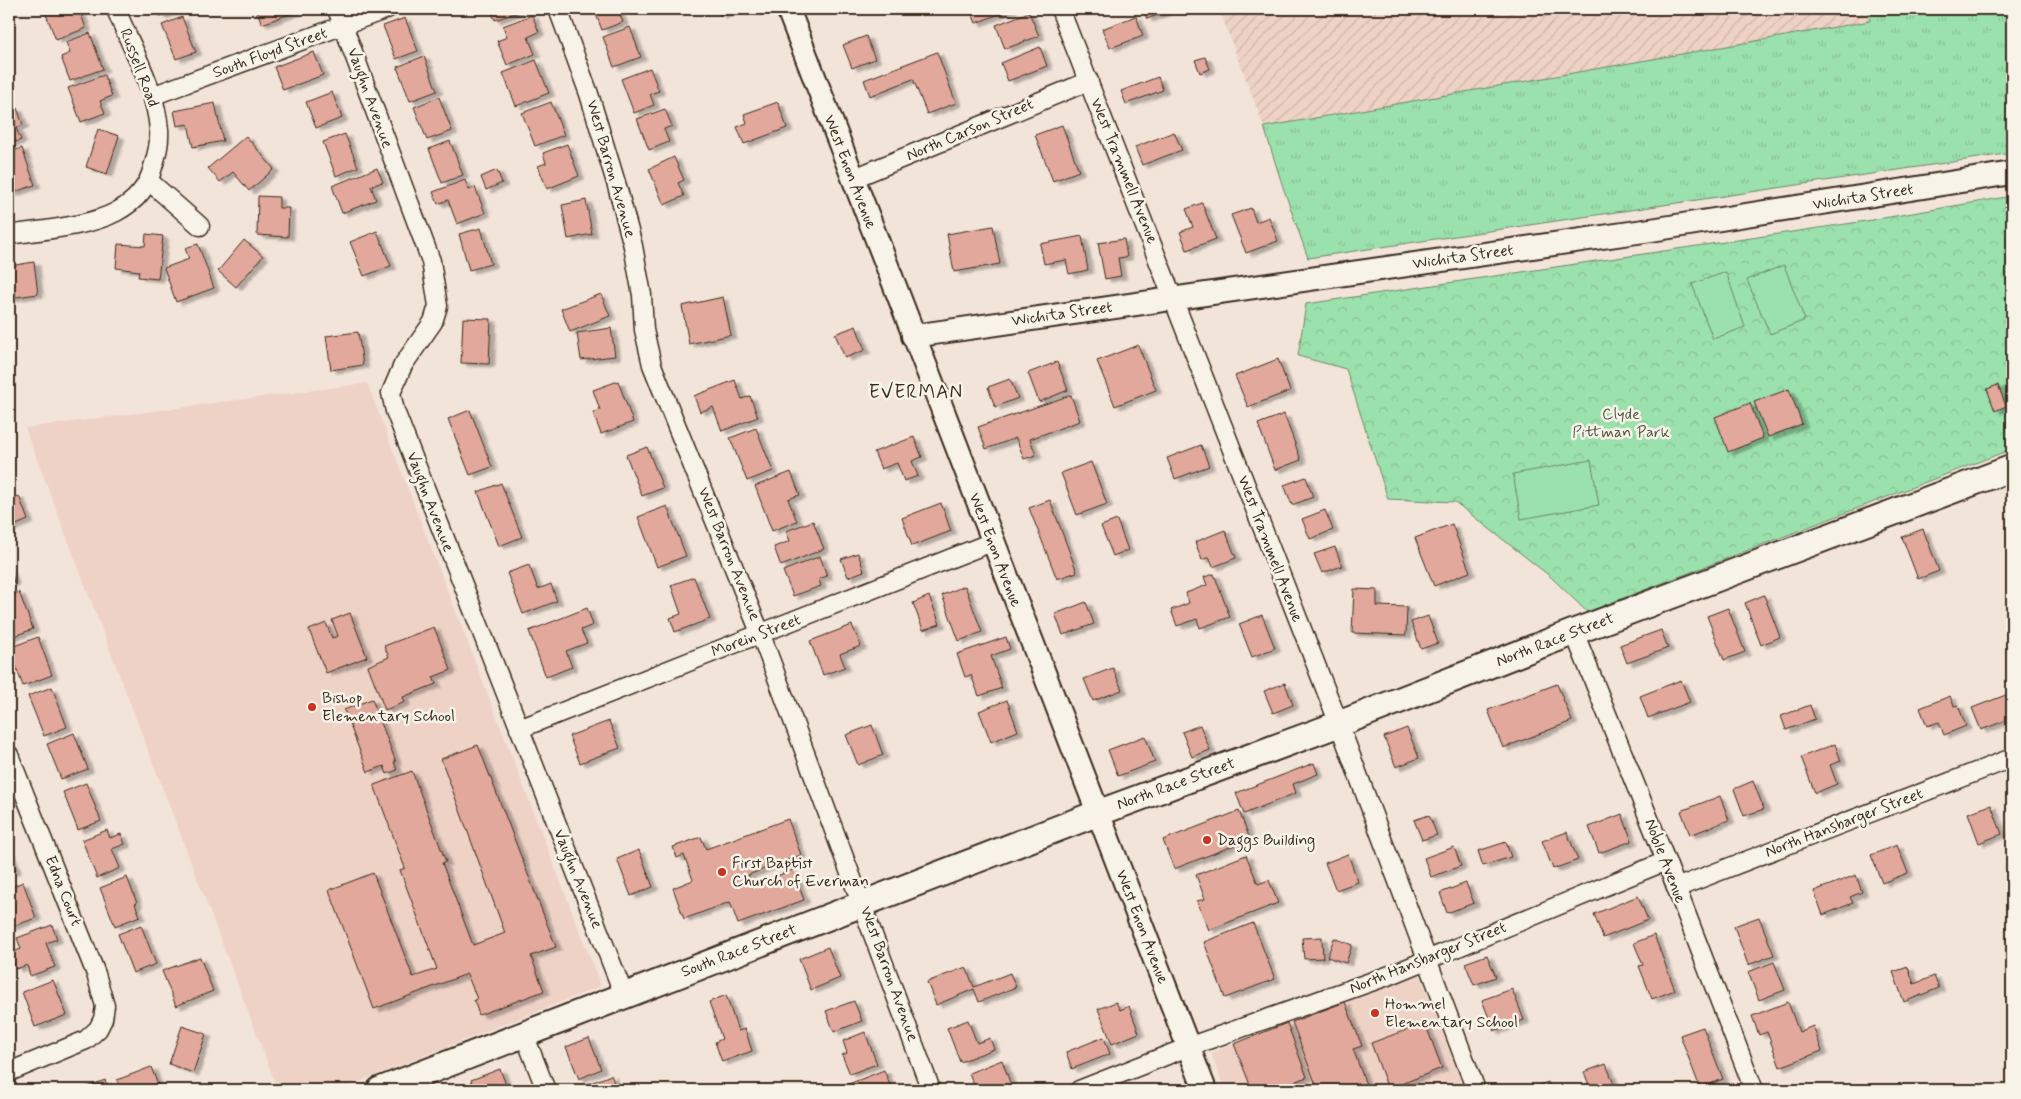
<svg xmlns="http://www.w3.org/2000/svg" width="2021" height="1099" font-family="Mynerve,sans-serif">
  <defs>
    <pattern id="industrial-furrows" width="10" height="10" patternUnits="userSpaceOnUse" patternTransform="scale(1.25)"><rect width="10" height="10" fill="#eed2c6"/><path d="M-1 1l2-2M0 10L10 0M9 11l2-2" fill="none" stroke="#cdb4aa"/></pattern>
    <pattern id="grass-tufts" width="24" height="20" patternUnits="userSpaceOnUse" patternTransform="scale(1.25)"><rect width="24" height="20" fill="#9be1ad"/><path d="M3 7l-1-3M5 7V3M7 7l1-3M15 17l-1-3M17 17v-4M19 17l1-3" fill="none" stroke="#86c194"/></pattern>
    <pattern id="park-crowns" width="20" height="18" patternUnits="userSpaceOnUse" patternTransform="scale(1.25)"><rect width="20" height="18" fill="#9be1ad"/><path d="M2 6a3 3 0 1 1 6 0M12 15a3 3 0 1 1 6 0" fill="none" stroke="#86c194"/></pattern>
    <filter id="shadow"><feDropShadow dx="5.5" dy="3" stdDeviation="1" flood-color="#0004"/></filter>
  </defs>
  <rect width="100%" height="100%" fill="#f3e4d9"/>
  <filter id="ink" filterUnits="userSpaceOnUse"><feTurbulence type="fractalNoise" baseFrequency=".02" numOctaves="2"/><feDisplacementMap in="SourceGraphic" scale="10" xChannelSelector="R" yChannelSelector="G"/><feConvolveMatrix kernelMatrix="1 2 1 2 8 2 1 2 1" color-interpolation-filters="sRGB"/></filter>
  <g filter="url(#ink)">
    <path fill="#eed2c6" d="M367,383L601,986L338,1090H278L25,428Z
      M1420,973L1464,1090H1225L1211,1053Z"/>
    <path fill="url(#industrial-furrows)" d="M1219,9H1869L1870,21L1264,127Z"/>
    <path fill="url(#grass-tufts)" stroke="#6b8666" d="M1869,9H2012V153L1308,258L1283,187L1264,127L1870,21Z"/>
    <path fill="url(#park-crowns)" stroke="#6b8666" d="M2012,196V449L1587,612L1551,577L1455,502L1388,499L1346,369L1298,356L1306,304L1866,221Z"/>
    <path fill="#9be1ad" stroke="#6b8666" d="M1784,265L1805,320L1770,334L1747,280Z
      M1726,272L1745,327L1713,339L1692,284Z
      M1591,460L1599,505L1521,519L1513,474Z"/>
    <path fill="#e1a89b" stroke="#3b2a1e" filter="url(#shadow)" d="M44,9H79L86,28L56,40Z
      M157,9H180L160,16Z
      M256,9H294L295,12L262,24Z
      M490,9H517L518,12L495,20Z
      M594,9H617L623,22L602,30Z
      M718,9H739L720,15Z
      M970,9H1012L976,23Z
      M1143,9H1173L1147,19Z
      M1029,12L1039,36L1005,49L996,25Z
      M532,15L539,32L528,37L535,54L507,65L497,41L507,37L503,26Z
      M1136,16L1143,36L1110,48L1102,29Z
      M182,17L196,52L176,59L162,25Z
      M405,18L418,51L396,59L383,26Z
      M630,27L641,57L614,67L603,37Z
      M90,33L103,69L70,81L61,57L70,53L66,42Z
      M866,36L875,59L852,68L843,45Z
      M1040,47L1047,66L1008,81L1001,63Z
      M314,52L323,75L283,90L274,67Z
      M937,52L956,103L927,114L913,79L870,96L864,80Z
      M424,56L437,91L410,101L397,67Z
      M1205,57L1210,69L1200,73L1195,60Z
      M536,60L549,93L516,106L503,73Z
      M650,68L659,91L650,94L654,105L634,113L621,79Z
      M104,75L112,96L100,101L105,113L81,122L68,88Z
      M1158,77L1163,90L1126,104L1121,91Z
      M332,92L342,118L316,128L306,102Z
      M439,97L452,131L427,140L414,107Z
      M551,102L564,135L535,146L522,113Z
      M778,102L787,128L744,144L737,127L747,123L744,114Z
      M215,103L223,141L193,147L188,124L177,126L174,111Z
      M17,108L23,125L16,128L21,140L9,144V111Z
      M665,109L672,126L664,129L669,142L649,150L637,119Z
      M1062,125L1079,171L1053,181L1035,135Z
      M98,129L119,136L107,174L86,167Z
      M1174,132L1182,150L1142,165L1135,147Z
      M345,134L358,167L336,176L323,142Z
      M246,136L274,169L249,191L233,172L220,182L208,168Z
      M450,141L463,175L442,183L429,149Z
      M567,144L579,176L547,189L538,166L546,163L543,153Z
      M22,148L35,185L9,194V152Z
      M674,157L684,180L678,183L684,196L664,205L649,169Z
      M377,168L383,182L371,186L376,200L342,213L332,186Z
      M497,170L502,183L486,190L481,177Z
      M465,180L469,190L475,187L485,213L457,224L448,200L438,204L433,192Z
      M258,196L279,197V208H289L288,237L257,235Z
      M586,200L592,234L568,239L562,205Z
      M1202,203L1216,239L1187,250L1180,232L1193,227L1186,209Z
      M1251,208L1256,222L1269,217L1278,241L1246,253L1231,215Z
      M993,226L1000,264L954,272L947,234Z
      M481,228L491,264L469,270L459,234Z
      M377,231L391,266L364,276L350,242Z
      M146,234L163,236L158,279L138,277L139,271L116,268L118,244L145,246Z
      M1082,236L1088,270L1069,274L1066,260L1044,264L1040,244Z
      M1124,239L1127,257L1118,258L1121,276L1105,279L1098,243Z
      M244,240L263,256L236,287L218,271Z
      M198,244L214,288L176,302L164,268L189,259L185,248Z
      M34,262L38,294L9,298V266Z
      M601,294L610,316L570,332L561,309Z
      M723,297L731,335L689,344L682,306Z
      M463,318L491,319L489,364L461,363Z
      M856,326L865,350L845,358L835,334Z
      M611,328L615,356L581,360L577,333Z
      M358,332L363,365L331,370L326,336Z
      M1138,345L1156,390L1115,406L1097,361Z
      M1278,359L1290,391L1248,407L1235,376Z
      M1057,362L1068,390L1039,402L1028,373Z
      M1010,379L1018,398L995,407L988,387Z
      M735,380L742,399L750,396L758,417L722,431L713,407L700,412L694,396Z
      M618,381L633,422L601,434L593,413L600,410L593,390Z
      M1998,385L2006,406L1995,411L1987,389Z
      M1789,389L1802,424L1768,437L1754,402Z
      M1071,395L1080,421L1030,439L1036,455L1024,459L1016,438L986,449L978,427Z
      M1750,403L1763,438L1728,452L1715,417Z
      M470,410L492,467L470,475L448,419Z
      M1284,414L1301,460L1275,470L1258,424Z
      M756,428L773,471L747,481L730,438Z
      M914,437L922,457L912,461L918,476L904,481L897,463L881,469L874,452Z
      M1201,445L1209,466L1175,479L1167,458Z
      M647,447L663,488L642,496L626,455Z
      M1091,462L1107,504L1077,515L1061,473Z
      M791,472L800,495L788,499L797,521L772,531L755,486Z
      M1306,477L1313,497L1292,505L1284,485Z
      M501,483L522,537L499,546L478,492Z
      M9,494L11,499L19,496L28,520L9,528Z
      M1050,500L1077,572L1057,579L1029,508Z
      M941,503L951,531L912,546L902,518Z
      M667,506L686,556L657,567L638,517Z
      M1325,510L1333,530L1310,539L1302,519Z
      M1117,520L1128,550L1113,556L1101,526Z
      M813,521L824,549L781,566L774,547L790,541L786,531Z
      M1452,524L1470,572L1434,586L1415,538Z
      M1923,529L1939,571L1918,579L1902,537Z
      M1225,530L1236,558L1213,567L1209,557L1202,560L1195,542Z
      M1335,547L1342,566L1322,573L1314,554Z
      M858,553L864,571L848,577L841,559Z
      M820,556L827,576L819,579L821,586L793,596L783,571Z
      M529,565L538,589L551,584L557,601L523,614L507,573Z
      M9,568L14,582L9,584Z
      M1214,574L1230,617L1200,628L1197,619L1177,626L1171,610L1189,603L1186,593L1207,585L1204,577Z
      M694,577L710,619L675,632L670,618L681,614L671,585Z
      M965,586L982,632L959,641L942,595Z
      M1354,589L1377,590V606L1407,607L1406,635L1352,633Z
      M19,592L33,629L9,638V596Z
      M1764,595L1780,637L1761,645L1745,603Z
      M929,596L940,624L923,630L913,603Z
      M1086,602L1094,624L1063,635L1055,614Z
      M587,608L593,625L581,630L587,643L566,651L572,667L546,677L529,631Z
      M1728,608L1745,652L1724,660L1707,616Z
      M350,613L367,657L326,673L309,630L326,623L332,638L338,636L332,620Z
      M1262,615L1275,648L1252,657L1239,624Z
      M1428,616L1438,643L1421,649L1411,622Z
      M852,625L861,646L840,654L845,667L823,675L810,641Z
      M434,627L451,670L433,677L436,684L403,697L405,702L385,710L368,666L389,657L384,646Z
      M1661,630L1668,648L1627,663L1620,645Z
      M38,637L52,675L23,686L9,648Z
      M1006,637L1010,649L991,656L1002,688L979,696L971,675L965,677L957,654Z
      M1113,668L1122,690L1093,701L1084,679Z
      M1681,680L1690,702L1648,718L1640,696Z
      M1285,683L1293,705L1273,713L1264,691Z
      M1557,684L1572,721L1503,748L1488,710Z
      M52,687L67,727L44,736L28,696Z
      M2011,693L2012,718L1981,730L1972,708Z
      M1950,696L1954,706L1958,705L1966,726L1944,735L1939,722L1927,726L1920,708Z
      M372,699L396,762H394L397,770L387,774L384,766L368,772L344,710Z
      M1007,700L1018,731L991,742L979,711Z
      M1810,705L1815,719L1786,730L1781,716Z
      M609,721L620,748L580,763L569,736Z
      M872,725L883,755L858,765L846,735Z
      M1200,725L1210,750L1192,757L1182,732Z
      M1407,728L1419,758L1396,767L1384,737Z
      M74,733L88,769L61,779L47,744Z
      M1145,736L1155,762L1118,776L1108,750Z
      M1835,744L1841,761L1830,765L1837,784L1815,793L1801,757Z
      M478,745L556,947L531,956L544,991L479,1015L474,1000L477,999L467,974L374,1009L329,890L373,873L413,977L437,969L400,870L405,868L374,785L412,771L446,862L442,863L473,945L505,933L441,759Z
      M1314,763L1318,774L1293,784L1296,793L1244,814L1236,793Z
      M1753,781L1764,809L1744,816L1734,789Z
      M86,783L101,821L78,830L63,792Z
      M1720,796L1729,820L1690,835L1681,811Z
      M1991,805L2002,834L1979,843L1968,813Z
      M1239,811L1250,839L1174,869L1163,840Z
      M1622,814L1632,841L1599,853L1589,827Z
      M1429,815L1437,835L1422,840L1414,820Z
      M788,819L801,855L748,875L752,885L793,870L804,900L738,924L730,902L684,919L673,888L693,880L684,855L677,858L673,847L701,837L706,849Z
      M107,830L110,838L121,834L125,844L112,849L120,868L97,878L82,840Z
      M1567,832L1578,860L1553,869L1542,841Z
      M1506,842L1511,857L1483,866L1478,851Z
      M1897,845L1908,873L1882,883L1871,855Z
      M1454,847L1461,866L1431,877L1424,858Z
      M639,850L653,887L631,896L617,859Z
      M9,852L16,870L9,872Z
      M1348,854L1358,882L1336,890L1325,863Z
      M1246,855L1258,884L1269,880L1278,903L1209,930L1197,901L1205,899L1196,875Z
      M1856,875L1862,892L1850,897L1853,903L1823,915L1814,891Z
      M127,877L137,903L135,904L140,916L115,926L100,888Z
      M23,882L36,918L11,927L9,920V888Z
      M1466,883L1474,903L1447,913L1440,893Z
      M1638,896L1648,920L1603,938L1594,914Z
      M1759,917L1774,955L1748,965L1734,926Z
      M1253,923L1275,979L1225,998L1204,942Z
      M52,925L57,939L46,943L55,967L30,976L27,965L16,969L10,953L21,949L17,938Z
      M141,925L156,964L133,973L118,934Z
      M1654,935L1675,990L1652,999L1639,966L1643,965L1634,943Z
      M1322,937L1323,958L1304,959L1302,938Z
      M1334,938L1352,945L1346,963L1327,957Z
      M828,947L840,978L811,990L799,959Z
      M1487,955L1496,977L1474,985L1465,963Z
      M200,957L213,991L176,1006L162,971Z
      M1774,962L1785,990L1759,1000L1748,972Z
      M966,967L974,987L1010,973L1016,987L979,1002L974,989L936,1005L927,982Z
      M1908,967L1914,984L1934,976L1939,988L1904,1002L1893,972Z
      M53,980L67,1015L35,1027L22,992Z
      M1512,989L1524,1020L1494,1031L1482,1000Z
      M726,995L738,1031L745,1029L752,1051L722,1062L715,1042L722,1039L709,1002Z
      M854,1001L862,1021L834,1032L826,1011Z
      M1116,1002L1120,1010L1129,1006L1139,1033L1112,1044L1098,1009Z
      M1345,1002L1362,1046L1353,1049L1368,1090H1318L1292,1022Z
      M1788,1002L1799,1032L1813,1026L1822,1051L1780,1067L1767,1032L1759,1035L1752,1016Z
      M968,1020L977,1043L990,1038L994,1049L960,1062L947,1028Z
      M1287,1023L1307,1077L1272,1090H1252L1234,1044Z
      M1425,1023L1442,1068L1388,1089L1371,1043Z
      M182,1026L206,1034L193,1073L169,1064Z
      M1703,1027L1723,1079L1700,1088L1680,1035Z
      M865,1032L877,1064L850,1074L842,1055L847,1053L843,1041Z
      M1104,1037L1110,1054L1072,1069L1066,1052Z
      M589,1038L601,1069L579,1079L566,1047Z
      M1002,1060L1011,1085L997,1090H976L969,1073Z
      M1606,1064L1614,1084L1598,1090H1591L1584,1072Z
      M151,1067L160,1090H121L117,1080Z
      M500,1069L508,1090H475L471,1080Z
      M884,1070L892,1090H837L836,1089Z
      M611,1075L617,1090H587L585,1085Z
      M105,1080L109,1090H79Z
      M1548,1082L1551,1090H1527Z"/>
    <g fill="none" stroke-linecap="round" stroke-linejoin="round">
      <defs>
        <path id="minor" d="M337,9L431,261L438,306L433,322L403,365L391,393L395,411L624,995
          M558,9L589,94L617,186L633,246L642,295L644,330L652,365L761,635L931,1090
          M1060,9L1339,724L1476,1090
          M152,96L387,9
          M852,179L1089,81
          M149,181L200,226
          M9,235C40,230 88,227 116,212C135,202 148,188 153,167C157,155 160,143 159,130C156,88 131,48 116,9
          M1574,632L1666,861L1754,1090
          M519,729L992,542
          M9,755L96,974L105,1006L103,1019L98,1029L86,1040L9,1072
          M1676,888L2012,758
          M524,1034L546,1090
          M1079,1090L1188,1047L1393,974L1666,861"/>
        <path id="tertiary" d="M788,9L1205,1090
          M913,336L1651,230L2012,173"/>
        <path id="secondary" d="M380,1090L1098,813L1339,724L1574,632L2012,468"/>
      </defs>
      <use href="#minor" stroke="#3b2a1e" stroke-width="21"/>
      <use href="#tertiary" stroke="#3b2a1e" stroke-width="26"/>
      <use href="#secondary" stroke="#3b2a1e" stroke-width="29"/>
      <use href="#minor" stroke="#f7f3e8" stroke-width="18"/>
      <use href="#tertiary" stroke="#f7f3e8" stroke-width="22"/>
      <use href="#secondary" stroke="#f7f3e8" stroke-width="25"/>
    </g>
  </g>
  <g fill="#c8321e" stroke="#f7f3e8" stroke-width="2">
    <circle cx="312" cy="707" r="5"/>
    <circle cx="1207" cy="840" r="5"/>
    <circle cx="722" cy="872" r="5"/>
    <circle cx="1375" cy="1013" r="5"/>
  </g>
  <g text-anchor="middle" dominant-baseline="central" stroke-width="5" stroke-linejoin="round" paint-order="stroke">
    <g font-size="16" fill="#3b2a1e" stroke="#f7f3e8">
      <text transform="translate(270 53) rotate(-20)">South Floyd Street</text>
      <text transform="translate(139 68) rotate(69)">Russell Road</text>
      <text transform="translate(370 98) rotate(70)">Vaughn Avenue</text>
      <text transform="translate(970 130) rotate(-23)">North Carson Street</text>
      <text transform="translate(611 169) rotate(74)">West Barron Avenue</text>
      <text transform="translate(1124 171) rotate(68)">West Trammell Avenue</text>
      <text transform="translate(850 172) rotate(69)">West Enon Avenue</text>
      <text transform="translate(1863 197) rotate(-9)">Wichita Street</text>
      <text transform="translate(1463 257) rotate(-8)">Wichita Street</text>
      <text transform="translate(1062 314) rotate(-8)">Wichita Street</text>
      <text transform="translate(430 502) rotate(69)">Vaughn Avenue</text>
      <text transform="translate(1270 549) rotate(69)">West Trammell Avenue</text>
      <text transform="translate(995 550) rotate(69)">West Enon Avenue</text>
      <text transform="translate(729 554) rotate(68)">West Barron Avenue</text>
      <text transform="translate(756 636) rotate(-21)">Morein Street</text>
      <text transform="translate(1555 640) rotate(-21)">North Race Street</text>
      <text transform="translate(1176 784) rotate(-20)">North Race Street</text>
      <text transform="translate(1844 823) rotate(-21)">North Hansbarger Street</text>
      <text transform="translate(1665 861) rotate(69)">Noble Avenue</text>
      <text transform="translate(578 879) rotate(68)">Vaughn Avenue</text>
      <text transform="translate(63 891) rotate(68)">Edna Court</text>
      <text transform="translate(1142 927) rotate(69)">West Enon Avenue</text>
      <text transform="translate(739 951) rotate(-21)">South Race Street</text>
      <text transform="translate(1428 958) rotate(-22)">North Hansbarger Street</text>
      <text transform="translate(889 974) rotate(70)">West Barron Avenue</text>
    </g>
    <g font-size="16" fill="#535842" stroke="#f7f3e8">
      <text x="1621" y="414">Clyde<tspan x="1621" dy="18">Pittman Park</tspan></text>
    </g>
    <g font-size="16" fill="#3b2a1e" stroke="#f7f3e8" text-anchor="start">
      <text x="322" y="698">Bishop<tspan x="322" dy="18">Elementary School</tspan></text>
      <text x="1217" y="840">Daggs Building</text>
      <text x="732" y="863">First Baptist<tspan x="732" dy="18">Church of Everman</tspan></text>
      <text x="1385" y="1004">Hommel<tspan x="1385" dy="18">Elementary School</tspan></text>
    </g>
    <g font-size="19" letter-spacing="1" fill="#3b2a1e" stroke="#f7f3e8">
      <text x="916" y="392">EVERMAN</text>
    </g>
  </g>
  <rect width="2021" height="1099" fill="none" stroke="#f7f3e8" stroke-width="30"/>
  <rect x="15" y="15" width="1991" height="1069" fill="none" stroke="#3b2a1e" stroke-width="2" filter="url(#ink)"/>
</svg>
